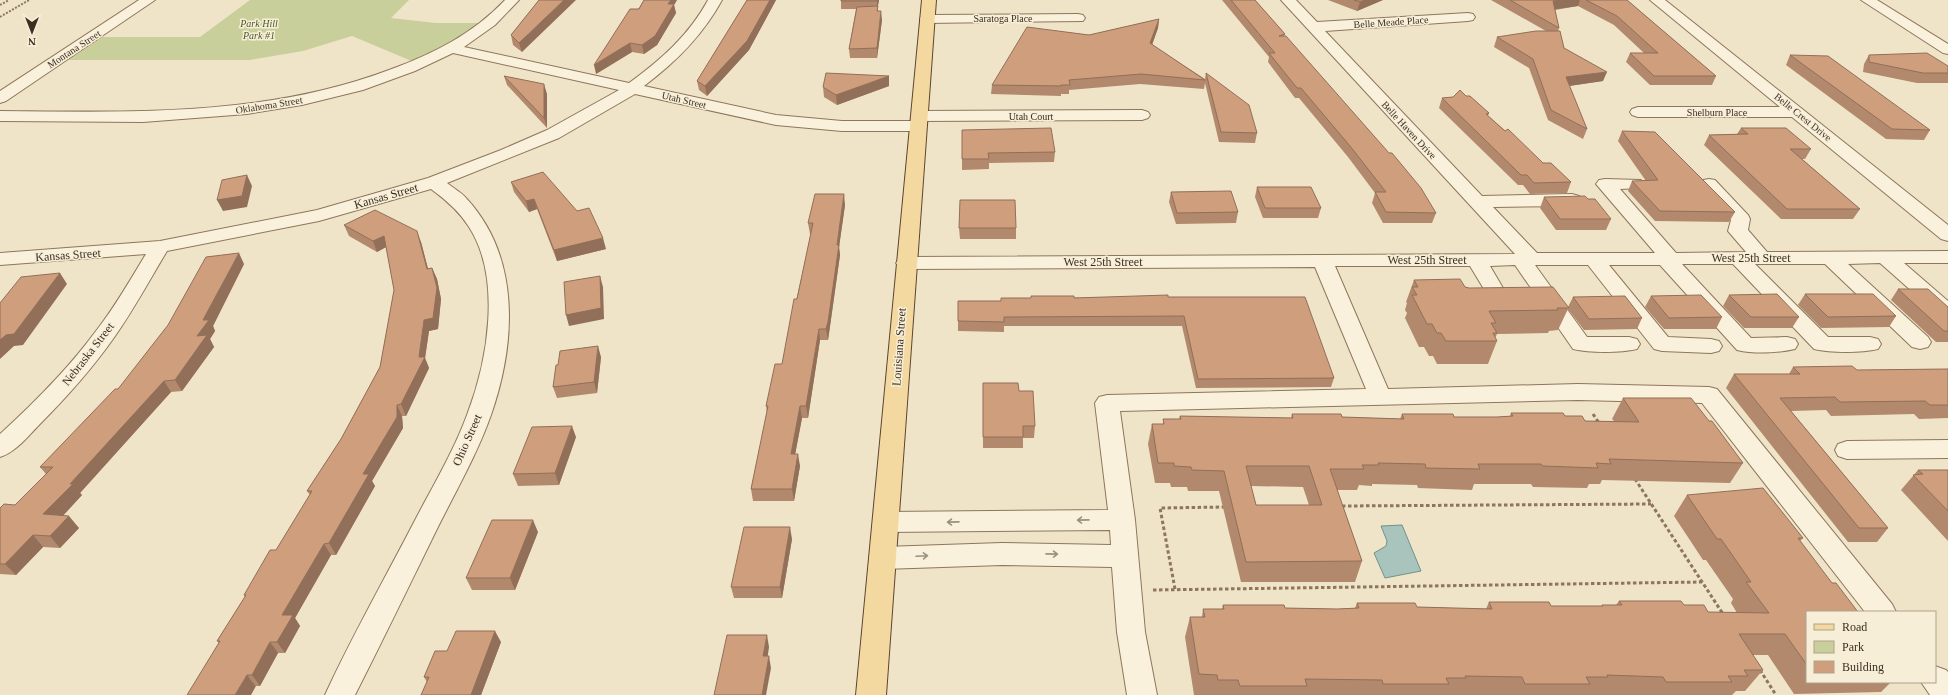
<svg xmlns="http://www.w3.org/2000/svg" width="1948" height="695" font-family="'Times New Roman',serif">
  <rect width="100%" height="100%" fill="#f0e4c8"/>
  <path fill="#c9cf9b" d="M250,0H409L391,18L436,23H482L451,44L414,62L352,36L303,51L250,60H68L102,37H200Z"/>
  <path fill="#a9c4bc" stroke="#6f938a" d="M1402,525L1421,571L1385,578L1374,553L1386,546L1387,541L1381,526Z"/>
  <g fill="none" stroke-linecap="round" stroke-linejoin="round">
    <defs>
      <path id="minor" d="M139,0H155L6,101L0,103V91Z
        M505,0H519L495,25L464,47L629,83C661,60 689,35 708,0H722C703,35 676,62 644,86L776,115L842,121H918L924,122L926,126L924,130L918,131H842L776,125L635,94L559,138L447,183C453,188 461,192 466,198C521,257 516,343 491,415C477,455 453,496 434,535C408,588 382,642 355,695H325C351,638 383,582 412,526C431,489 453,453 467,415C488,361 502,278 469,227C459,211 446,200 431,189L319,221L167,251C149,281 133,311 113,339C91,370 66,398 39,425C28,436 16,452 0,457V434C35,402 68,369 96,331C115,307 130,280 146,254L0,265V253L160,241L317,210L428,178L501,150L547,130L619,90L453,53L415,71L363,90L302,105L247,114L143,122L0,121V111C132,112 264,117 389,70C433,54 473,34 505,0Z
        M1281,0H1296L1317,22L1468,13L1473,14L1475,17L1473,20L1468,21L1325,31L1482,196L1572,194L1579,196L1581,200L1579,204L1572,206L1493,207L1537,253H1655L1596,184L1599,180L1605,179L1641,180L1644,184L1641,188L1620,189L1676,253L1746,252L1728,231L1731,220L1700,184L1703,180L1709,179L1715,180L1748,215L1750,219L1748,230L1767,252L1948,251V263H1904L1948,301V319L1941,317L1880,263L1848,264L1928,337L1931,342L1928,347L1920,349L1912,347L1825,264H1755L1828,337H1870L1878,339L1881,344L1878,349C1862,353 1830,353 1814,349L1733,264H1682L1751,338L1787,337L1795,339L1798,344L1795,349C1778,353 1754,354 1737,350L1660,265H1609L1668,337L1711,339L1719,341L1722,346L1719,351L1711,353L1662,351L1654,349L1588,265H1535L1587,337H1629L1637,339L1640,344L1637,349C1621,353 1589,353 1573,349L1515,265L1490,266L1510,300L1507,304L1500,306L1493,304L1470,266H1335L1388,389L1578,384L1709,387L1717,389L1892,604L1896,612H1865L1702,403L1578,400L1120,411L1135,520L1145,632L1157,695H1127L1117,632L1112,567L1002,565L883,569L873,566L869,558L873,550L883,547L1002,543L1111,545L1110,530L886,532L877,529L873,522L877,515L886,512L1108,510L1095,403L1099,397L1107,395L1366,389L1315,267L906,269L899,267L896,263L899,259L906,257L1515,254Z
        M1650,0H1665L1948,225V241L1941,239L1792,117H1638L1632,115L1630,112L1632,109L1638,107H1780Z
        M1861,0H1877L1948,44V54L1943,53Z
        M1078,14L1083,15L1085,18L1083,21L927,23L922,22L920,19L922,16L927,15Z
        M1142,110L1148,112L1150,115L1148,118L1142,120L919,121L913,119L911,116L913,113L919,111Z
        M1948,440V458L1847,459L1838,456L1835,450L1838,444L1847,441Z
        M1935,666L1946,670L1948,672V695H1930L1921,682H1935Z"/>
      <path id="major" d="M922,0H936L886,695H856Z"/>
    </defs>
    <use href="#minor" stroke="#8d765c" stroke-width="2"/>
    <use href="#major" stroke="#5b4430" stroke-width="2"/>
    <path stroke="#8d765c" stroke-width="2" stroke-dasharray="2 1.5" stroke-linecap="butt" d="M0,5L9,0
      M0,17L29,0"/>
    <path stroke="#8d765c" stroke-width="3" stroke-dasharray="3.5 2.5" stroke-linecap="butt" d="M1593,414L1599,423
      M1635,479L1723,614
      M1342,506L1651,504
      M1175,589L1160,508L1225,507
      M1153,590L1702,582
      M1760,670L1776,695"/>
    <use href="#minor" fill="#faf1dc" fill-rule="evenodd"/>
    <use href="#major" fill="#f3d9a0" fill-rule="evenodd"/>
  </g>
  <path fill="#b2896c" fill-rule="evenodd" d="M539,0L522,52L513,45L511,35Z
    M644,0H677L674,5L676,13L657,45L644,54L632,52L596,74Z
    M747,0H776L749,50L707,96L699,90L697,81Z
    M841,0H879L878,6V11L882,20L877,58H850L849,49L856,9H841Z
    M1222,0H1255L1285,34L1284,36L1436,213L1432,223H1383L1372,203L1375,193L1348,157L1299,98H1295L1268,62L1269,57Z
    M1328,0H1383L1357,11Z
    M1491,0H1627L1716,76L1712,85H1650L1626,62L1630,53H1644L1614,25L1578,6L1555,10L1559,28L1558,31L1564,48L1603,81L1569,86L1587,129L1583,139L1548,120L1529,68L1494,47L1497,37L1546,31Z
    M1159,19L1158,28L1152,45L1205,79L1206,73L1257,133L1255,143L1219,142L1205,83L1204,89L1140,84L1069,90V94H1061V96L991,94L992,85L1089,35Z
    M1790,55L1930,130L1924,140L1886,139L1786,65Z
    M1869,55L1948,66V83H1917L1863,72L1864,64Z
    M504,76L547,94V128L507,85Z
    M889,86L837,105L824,97L823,87Z
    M1466,96L1489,113L1488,116L1543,163L1571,182L1567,193L1530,194L1523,185H1518L1439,108L1442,98Z
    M1741,128L1811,149L1805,159H1802L1860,209L1853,219H1781L1704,145L1709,135L1737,134Z
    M962,130L1055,152L1054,162L989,163V169L962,170Z
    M1622,131L1735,212L1729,222L1655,221L1628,191L1632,181H1646L1618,141Z
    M511,182L606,249L557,261L537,209L529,212L514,192Z
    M1257,187L1321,208L1318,218H1263L1255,197Z
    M1171,192L1238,212L1236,223L1176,224L1169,202Z
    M1544,197L1611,219L1606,230H1556L1540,208Z
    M845,205L839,247L840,255L829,334L828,340H820L808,418H802L795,454L800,466L794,501H753L751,489L767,413L766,406L782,364L811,234H810L808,223Z
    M344,225L421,242L428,269L432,268L437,279L441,299L438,329L429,331L425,358L429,368L406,416H402L403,428L372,481L375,486L336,555H331L295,618L300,626L285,653H278L260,686H256L217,641L245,597L244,595L276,550L310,495L307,491L341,439L380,367L394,290L386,247L377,252L349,236Z
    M959,228H1016V239H960Z
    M244,264L213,326L215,331L210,339L214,347L182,391L171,392L80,493L82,495L63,516L79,528L60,548L43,547L16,575L0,574V508L15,505L46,474L40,467L118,389Z
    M1414,280L1465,287L1469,288L1568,307L1573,297L1642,318L1637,329L1584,330L1568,309L1558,330L1549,331L1548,333L1497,334L1495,338L1497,341L1488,364H1437L1433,356H1429L1424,347H1419L1405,318L1407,313L1405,310L1407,303L1406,302Z
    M1898,289L1948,307V342H1936L1891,300Z
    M1805,294L1896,316L1889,327L1821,328L1798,305Z
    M1729,295L1799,317L1792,328H1744L1723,306Z
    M1651,296L1722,317L1716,329H1664L1645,307Z
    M1168,297L1334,378L1331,387L1196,388L1182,326H1004V332L958,331V321L1031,298Z
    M601,357L597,393L557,398L553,387L558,365Z
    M1793,367L1857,370L1948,369V418L1919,419L1914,414L1831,416L1826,410L1791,411L1888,528L1877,542H1848L1726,388L1734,374H1789Z
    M983,383L1019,391L1035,426L1034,438H1023V448H983Z
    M1623,398L1709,421L1743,463L1730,483L1602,480L1600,484H1589L1587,488L1533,487L1531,484H1474L1472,490L1418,488L1417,485L1372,484V486L1359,485L1357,490H1337L1362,561L1355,582H1241L1219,491H1188L1187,487H1171L1170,483H1155L1148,444L1152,424H1163V419H1179L1180,416L1291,418L1292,414L1342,417L1400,419L1402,414L1454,417H1497L1510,416L1511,413L1565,416L1585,421H1614L1612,419ZM1251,486L1303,487L1309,505H1256Z
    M576,437L559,485L518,486L513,474Z
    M1918,470H1948V541L1901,490Z
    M1687,495L1803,538L1800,541L1807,612V682H1891L1881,692L1794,694L1768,655H1753L1763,670L1745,691H1736L1732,695H1194L1185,637L1190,617H1202L1203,609H1222L1223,605L1285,608L1337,609L1355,608L1357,603L1417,607L1486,609L1489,602L1551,606H1601L1602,605H1616L1619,601L1684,605L1708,612L1737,613L1731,603L1733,599L1706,560H1703L1674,516Z
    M538,532L515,590H472L466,578Z
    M792,539L782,598H734L731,587Z
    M501,642L481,695H421L427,682L424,677L447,651Z"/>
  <path fill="#916f58" d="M564,0H576L522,52L519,43Z
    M671,0H677L674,5L676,13L657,45L644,54L642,45Z
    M770,0H776L749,50L707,96L705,86Z
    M877,0H879L877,10Z
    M1365,0H1383L1357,11L1360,2Z
    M1563,0H1580L1578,6L1550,10L1553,1Z
    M881,11L882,20L877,58V48Z
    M1159,19L1158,28L1149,53L1150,43Z
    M630,43L632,52L596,74L594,65Z
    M1607,72L1603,81L1562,87L1566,77Z
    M889,76V86L837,105L836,95Z
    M544,84L547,94V128L544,118Z
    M247,175L252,186L247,207L223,211L217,200Z
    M844,194L845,205L839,247L840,255L828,340L826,329Z
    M534,199L537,209L529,212L526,201Z
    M417,231L421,242L431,280L427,269Z
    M384,236L388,246L377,252L373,241Z
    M603,238L606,249L557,261L554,250Z
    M239,253L244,264L213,326L215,331L210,339L214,347L182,391L175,380L197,336L203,320Z
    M432,268L437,279L441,299L438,329L429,331L425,358L429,368L406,416L401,404L419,357Z
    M60,273L67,284L23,345L14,346L0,359V340Z
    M600,276L603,287L604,319L569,326L566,315Z
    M819,329L820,340L808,418L806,406Z
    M598,346L601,357L597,393L594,382Z
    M164,381L171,392L80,493L82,495L53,526L43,514L70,484Z
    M397,405L402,416L403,428L372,481L375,486L336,555L329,543Z
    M800,406L802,418L793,466L791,454Z
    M572,426L576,437L559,485L555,473Z
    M798,454L800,466L794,501L792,489Z
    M69,516L79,528L60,548L50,536Z
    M533,520L538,532L515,590L510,578Z
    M790,527L792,539L782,598L780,587Z
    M33,535L43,547L16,575L5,564Z
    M324,544L331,555L295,618L300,626L285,653L277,642L282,615Z
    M495,631L501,642L481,695H471Z
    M767,635L769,647L766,668L763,656Z
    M270,642L278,653L260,686L252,675Z
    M769,656L771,668L766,695H762Z
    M247,675L256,686L251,695H235Z"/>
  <path fill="#cf9f7d" stroke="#916f58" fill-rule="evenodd" d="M539,0H564L519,43L511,35Z
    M644,0H671L668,4H674L655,36L642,45L630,43L594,65L630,9H639Z
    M747,0H770L747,41L705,86L697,81Z
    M841,0H877V1H841Z
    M1231,0H1255L1285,34L1279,36H1286L1389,153H1392L1421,188L1436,213L1386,212L1375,192H1386L1350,146L1301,88H1297L1269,53H1275Z
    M1354,0H1365L1360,2Z
    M1510,0H1563L1553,1L1559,28Z
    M1586,0H1627L1716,76H1654L1630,53H1658L1617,16Z
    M878,6L877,11H881L877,48L849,49L857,7Z
    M1159,19L1150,43L1205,80L1141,74L1069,80L1070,85H1061V86L992,85L1027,27L1089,35Z
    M1536,31H1560L1564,48L1607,72L1566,77L1587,129L1551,110L1533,59L1497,37Z
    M1927,53L1948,66V73H1923L1869,62V55Z
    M1790,55L1828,56L1930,130L1892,129Z
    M826,73L889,76L836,95L823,87Z
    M1206,73L1249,105L1257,133L1221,132Z
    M504,76L544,84V118Z
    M1460,90L1466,96H1470L1489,113L1486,114L1505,131L1508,129L1543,163H1551L1571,182L1534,183L1527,175H1521L1442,98L1453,97Z
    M1051,128L1055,152L988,153L989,159H962V130Z
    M1741,128H1786L1811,149H1790L1860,209H1787L1709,135L1748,134Z
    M1622,131L1655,132L1735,212L1660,211L1632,181L1658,180Z
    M543,172L577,211L589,208L603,238L554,250L534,199L526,201L511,182Z
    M247,175L242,196L217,200L222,180Z
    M1257,187H1311L1321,208H1265Z
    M1231,191L1238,212L1177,213L1171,192Z
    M815,194H844L837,245H839L828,322L826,329H819L806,406H800L791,454H798L792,489H751L768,406H766L775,364H782L794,299H797L813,223H808Z
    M1585,196L1588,199H1595L1611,219H1560L1544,197Z
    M960,200H1015L1016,228H959Z
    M375,210L417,231L427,269L432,268L437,288L433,318L424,320L419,357H425L401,404L397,405V417L363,474H369L329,543L324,544L282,615H293L277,642H270L252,675H247L235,695H187L220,641H217L246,595H244L270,550H276L312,491H307L341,439L380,367L394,290L384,236L373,241L344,225Z
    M239,253L203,320H209L197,336L207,335L175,380L164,381L70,484H73L43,514L69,516L50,536L33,535L5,564H0V508L4,504L15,505L53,467H40L115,389H118L168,325L206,257Z
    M60,273L14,334L6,335L0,340V303L21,277Z
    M600,276L601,308L566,315L564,282Z
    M1460,279L1465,287L1469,288L1553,287L1569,308H1557L1558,310L1489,311L1496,323H1491L1497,333H1493L1497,341H1446L1441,333H1437L1432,324H1427L1412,295H1417L1412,287H1418L1414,280Z
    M1898,289H1928L1948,307V331H1944Z
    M1777,294L1799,317H1751L1729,295Z
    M1805,294H1873L1896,316L1828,317Z
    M1168,295V297H1305L1334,378L1198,379L1184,316L1004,317V322L958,321V301H1001V298H1031V296H1074V298Z
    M1701,295L1722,317L1669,318L1651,296Z
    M1625,296L1642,318L1589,319L1573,297Z
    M598,346L594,382L553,387L556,365H558L560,351Z
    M1852,366L1857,370L1948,369V405H1930L1925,401L1840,402L1835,397L1780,398L1888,528H1859L1734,374H1800L1793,367Z
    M983,383H1018L1019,391H1033L1035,426H1023V437H983Z
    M1623,398H1691L1709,421H1712L1743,463L1609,459L1611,464L1596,463L1598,468L1543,466L1541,464H1478L1480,469L1426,468L1425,464L1378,463L1379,465H1362L1364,469H1330L1362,561L1246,562L1224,471L1192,470L1191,467L1174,466V463H1158L1152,424H1164L1163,419H1181L1180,416L1293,418L1292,414H1341L1342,417L1404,419L1402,414H1453L1454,417H1497L1513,416L1511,413H1563L1565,416H1582L1585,421L1639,422ZM1246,466H1309L1322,505H1256Z
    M572,426L555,473L513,474L532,427Z
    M1918,470H1948V511L1913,475L1923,474Z
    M1763,488L1803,538H1798L1832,583H1836L1858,612H1807V665L1785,634H1739L1763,670H1744L1748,676H1728L1732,682H1666L1663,677L1607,675L1608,677H1586L1590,684H1525L1522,677L1465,676L1466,678H1446L1449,684H1383L1382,680L1305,679L1307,686H1240L1238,680H1218L1217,675L1199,674L1190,617H1205L1203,609H1224L1223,605H1284L1285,608L1337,609L1359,608L1357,603H1415L1417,607L1492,609L1489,602H1549L1551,606H1603L1602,605H1622L1619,601H1681L1684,605H1704L1708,612L1769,613L1746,582H1751L1721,539H1717L1687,495Z
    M492,520H533L510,578H466Z
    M744,527H790L780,587H731Z
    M456,631H495L471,695H421L429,677H424L435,651H447Z
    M727,635H767L763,656H769L762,695H714Z"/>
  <defs><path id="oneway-shaft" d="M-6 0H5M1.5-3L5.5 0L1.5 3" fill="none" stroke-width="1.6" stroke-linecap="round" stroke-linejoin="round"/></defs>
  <g stroke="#9c907e">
    <use href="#oneway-shaft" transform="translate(1083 520) rotate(179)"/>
    <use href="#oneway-shaft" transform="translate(953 522) rotate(179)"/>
    <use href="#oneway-shaft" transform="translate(1052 554) rotate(1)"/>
    <use href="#oneway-shaft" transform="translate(922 556) rotate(-3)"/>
  </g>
  <g text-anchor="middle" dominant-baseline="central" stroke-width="3" stroke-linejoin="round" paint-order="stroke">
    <g font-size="10" fill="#3d2e20" stroke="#f7eed8">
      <text x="1003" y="18">Saratoga Place</text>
      <text transform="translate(1391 22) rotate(-4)">Belle Meade Place</text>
      <text transform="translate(74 49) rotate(-33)">Montana Street</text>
      <text transform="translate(684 100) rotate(13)">Utah Street</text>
      <text transform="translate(269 105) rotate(-9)">Oklahoma Street</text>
      <text x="1717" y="112">Shelburn Place</text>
      <text x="1031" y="116">Utah Court</text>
      <text transform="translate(1803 117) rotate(39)">Belle Crest Drive</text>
      <text transform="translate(1409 130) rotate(47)">Belle Haven Drive</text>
    </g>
    <g font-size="10" font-style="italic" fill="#4d5a26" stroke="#f7eed8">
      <text x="259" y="23">Park Hill<tspan x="259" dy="12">Park #1</tspan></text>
    </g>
    <g font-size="12" fill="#3d2e20" stroke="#f7eed8">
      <text transform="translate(386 196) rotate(-16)">Kansas Street</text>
      <text transform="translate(68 255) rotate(-4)">Kansas Street</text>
      <text x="1751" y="258">West 25th Street</text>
      <text x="1427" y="260">West 25th Street</text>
      <text x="1103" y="262">West 25th Street</text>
      <text transform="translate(899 347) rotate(-86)">Louisiana Street</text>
      <text transform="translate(88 354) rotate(-52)">Nebraska Street</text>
      <text transform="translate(467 440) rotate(-66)">Ohio Street</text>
    </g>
  </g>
  <rect x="1806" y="611" width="130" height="72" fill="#f7eed8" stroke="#ada18e"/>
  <rect x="1814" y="624" width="20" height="6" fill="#f3d9a0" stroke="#ada18e"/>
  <text x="1842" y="631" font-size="12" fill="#3d2e20">Road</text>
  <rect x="1814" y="641" width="20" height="12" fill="#c9cf9b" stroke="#ada18e"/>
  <text x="1842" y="651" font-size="12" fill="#3d2e20">Park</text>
  <rect x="1814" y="661" width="20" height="12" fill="#cf9f7d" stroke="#ada18e"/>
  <text x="1842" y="671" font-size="12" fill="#3d2e20">Building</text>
  <g transform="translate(32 32) rotate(180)" stroke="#f7eed8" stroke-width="3" paint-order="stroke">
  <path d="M0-3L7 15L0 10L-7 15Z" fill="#3d2e20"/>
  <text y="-6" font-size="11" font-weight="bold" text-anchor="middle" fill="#3d2e20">N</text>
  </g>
</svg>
